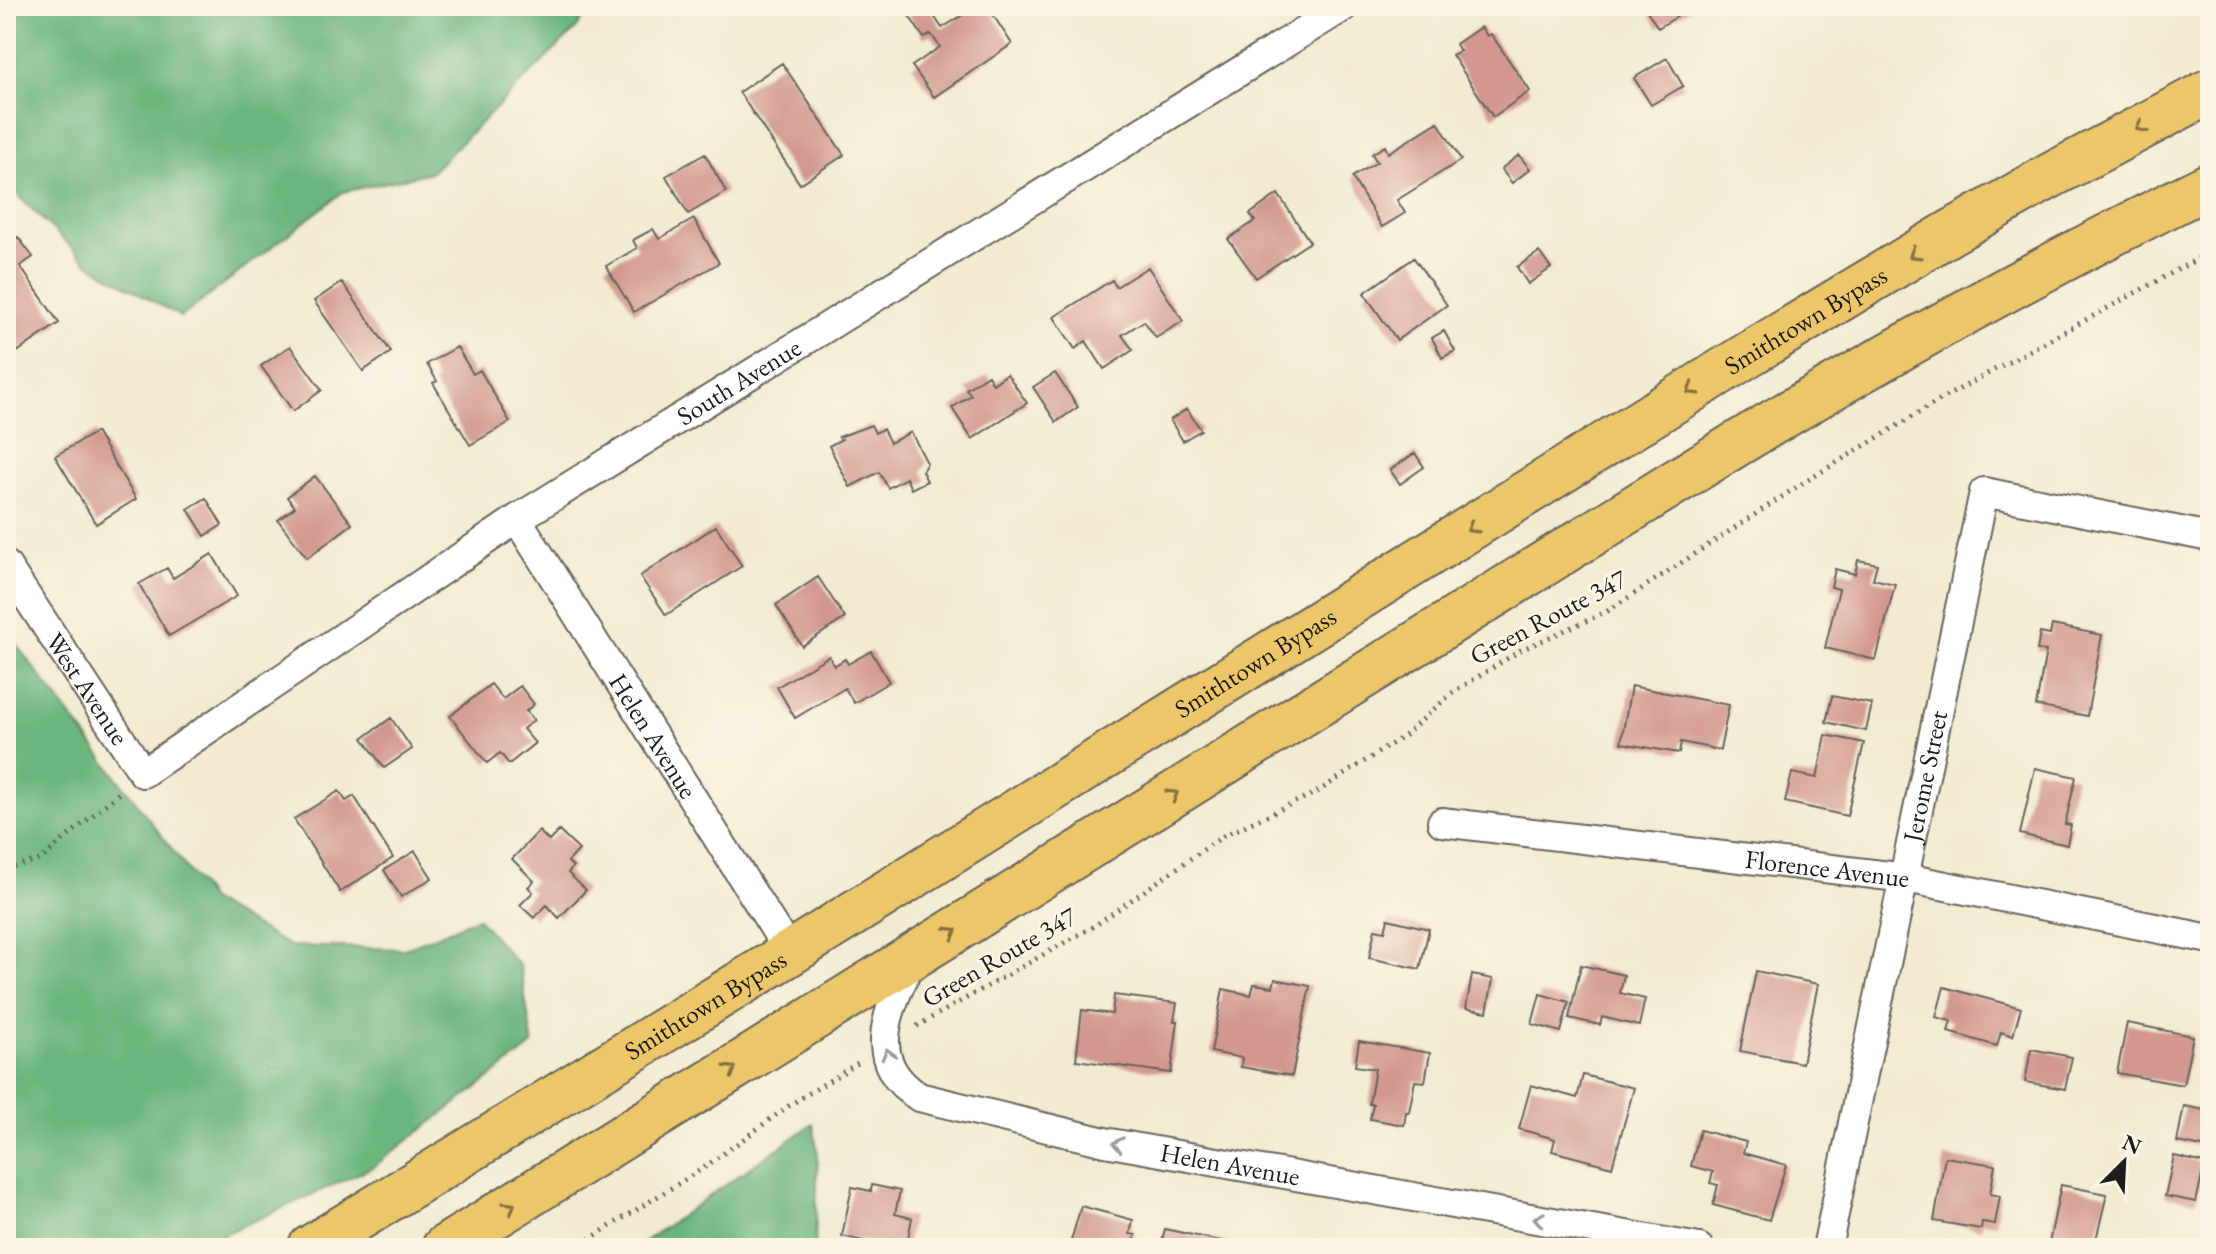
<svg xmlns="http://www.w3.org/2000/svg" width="2216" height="1254" font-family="'EB Garamond',serif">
  <rect width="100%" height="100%" fill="#fcf5e5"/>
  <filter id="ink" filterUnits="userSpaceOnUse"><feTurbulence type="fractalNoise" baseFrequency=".0125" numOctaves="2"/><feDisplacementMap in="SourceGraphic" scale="16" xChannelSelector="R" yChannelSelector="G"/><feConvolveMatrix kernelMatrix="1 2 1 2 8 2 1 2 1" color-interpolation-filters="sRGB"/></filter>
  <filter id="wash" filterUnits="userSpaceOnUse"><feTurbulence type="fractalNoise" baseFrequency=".006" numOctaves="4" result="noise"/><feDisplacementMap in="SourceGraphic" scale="32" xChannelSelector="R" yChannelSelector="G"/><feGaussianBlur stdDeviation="1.8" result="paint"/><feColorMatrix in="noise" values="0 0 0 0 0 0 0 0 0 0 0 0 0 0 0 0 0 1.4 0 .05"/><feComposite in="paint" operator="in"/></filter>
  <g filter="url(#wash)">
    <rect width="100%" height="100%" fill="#f2ebd1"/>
    <path fill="#6bb57d" stroke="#44684c" stroke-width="2" d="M6,6H589L577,28L431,172L343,192L181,317L89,264L13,191L6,189Z
      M6,631L212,902L290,946L404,949L478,918L520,967L533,1045L373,1167L194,1248H6Z
      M813,1124L818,1154L815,1248H635Z"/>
    <g id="blocks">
      <path fill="#d2988d" d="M917,6H942L932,13L942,28L977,6H987L1012,44L934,97L912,66L940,47L931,34L924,38L907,13Z
        M1644,6H1695L1658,28Z
        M1481,27L1487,36L1491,34L1530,91L1493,117L1452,55L1460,51L1456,44Z
        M1667,58L1683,86L1651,105L1634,78Z
        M782,63L844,155L800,184L739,92Z
        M1438,122L1461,160L1397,200L1405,213L1382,227L1352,177L1377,162L1372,154L1385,146L1388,153Z
        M705,154L726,192L688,214L666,176Z
        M1519,155L1530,169L1512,183L1501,169Z
        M1278,194L1310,242L1256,278L1228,239L1255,221L1250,214Z
        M694,219L719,263L634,312L606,266L637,248L633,240L653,229L659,239Z
        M18,237L33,257L20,266L59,323L17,352L6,337V246Z
        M1539,252L1551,268L1528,284L1517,267Z
        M1414,258L1447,305L1397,340L1364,293Z
        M1148,267L1183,321L1156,338L1144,321L1122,335L1133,350L1104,369L1086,341L1075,349L1054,317L1112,280L1116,287Z
        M342,282L391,352L363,371L314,301Z
        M1444,331L1455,351L1442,358L1432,338Z
        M290,346L322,390L293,411L261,366Z
        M457,347L473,374L480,370L510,422L470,445L433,383L437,381L427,364Z
        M1055,373L1078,407L1056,422L1033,387Z
        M1007,374L1027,403L972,439L952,408L971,395L966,389L988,375L993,384Z
        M1187,409L1201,430L1183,441L1170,420Z
        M871,425L875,433L883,429L890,443L911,432L927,463L922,471L927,481L911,489L906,478L888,488L879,472L850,487L829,446L842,439L839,437Z
        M96,432L136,499L96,524L55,456Z
        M1415,453L1424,467L1400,484L1390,470Z
        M315,476L352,524L307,558L278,520L295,507L287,497Z
        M206,498L222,525L205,536L188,509Z
        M716,526L742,566L666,615L640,576Z
        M212,554L237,596L169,636L139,584L167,568L173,578Z
        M1858,560L1877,564L1873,579L1895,584L1876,660L1825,648L1839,589L1831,587L1835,569L1855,574Z
        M818,577L845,618L802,646L776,605Z
        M2052,625L2102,635L2087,716L2036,706L2046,651L2037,650L2040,633L2050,635Z
        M871,651L889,682L854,703L845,688L795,718L777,687L829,656L834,666L845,659L848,664Z
        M491,684L503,699L520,686L534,704L526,711L534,720L523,729L535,743L509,764L500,753L487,763L450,716Z
        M1631,686L1729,705L1720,750L1681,742L1679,753L1621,743Z
        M1832,696L1872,704L1866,731L1826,722Z
        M391,718L412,749L384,768L363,738Z
        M1826,735L1864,743L1847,816L1785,802L1792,773L1817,778Z
        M2035,768L2076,777L2065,824L2071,825L2067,845L2020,834Z
        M2210,778V818H2206L2203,779Z
        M339,791L346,801L354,796L393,858L340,892L294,819Z
        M539,831L549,841L559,831L579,850L568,862L573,867L568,873L586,890L559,918L547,905L534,918L520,905L533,892L528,887L534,881L512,859Z
        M415,851L432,878L401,897L384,870Z
        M1388,919L1429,929L1420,969L1369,958L1375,929L1385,931Z
        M1581,965L1624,975L1620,993L1645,999L1639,1026L1602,1017L1600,1025L1569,1018Z
        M1756,971L1818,984L1802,1063L1740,1051Z
        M1472,975L1493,979L1487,1012L1466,1008Z
        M1275,979L1310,986L1292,1076L1241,1067L1242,1058L1211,1052L1223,989L1251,995L1254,984L1273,987Z
        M1944,987L2021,1008L2013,1036L2001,1032L1997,1046L1948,1032L1951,1021L1936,1017Z
        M1540,994L1569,1002L1561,1032L1532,1024Z
        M1114,995L1177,1003L1174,1021H1178L1171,1073L1076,1060L1082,1010L1112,1014Z
        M2127,1023L2193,1036L2183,1085L2117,1073Z
        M1359,1041L1430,1053L1425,1082L1415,1081L1409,1112H1406L1404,1125L1370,1119L1373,1104H1369L1375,1069L1355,1066Z
        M2031,1049L2072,1057L2065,1089L2025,1082Z
        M1583,1075L1634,1088L1612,1167L1552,1151L1555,1139L1519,1129L1531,1085L1577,1098Z
        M2184,1106L2210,1111L2208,1148L2177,1142Z
        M1700,1130L1746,1142L1743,1153L1786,1165L1769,1220L1713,1205L1718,1185L1710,1183L1713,1172L1691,1166Z
        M2174,1156L2205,1163L2196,1202L2165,1196Z
        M1945,1157L1995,1165L1990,1194L2000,1196L1995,1224L1982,1222L1981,1229L1934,1221Z
        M872,1185L900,1191L895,1214L912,1218L906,1248H879L880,1245L842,1236L852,1187L871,1191Z
        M2061,1185L2107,1194L2094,1248H2072L2049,1243Z
        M1081,1206L1133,1220L1130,1234L1136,1235L1132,1248H1069Z
        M1165,1229L1234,1244V1248H1160Z"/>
    </g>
  </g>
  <g filter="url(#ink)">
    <use href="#blocks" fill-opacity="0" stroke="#67645b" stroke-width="2"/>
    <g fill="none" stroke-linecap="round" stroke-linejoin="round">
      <defs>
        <g id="minor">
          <path id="s1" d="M517,519L790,953"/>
          <path id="s2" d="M6,565L143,773L517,519L1345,6"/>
          <path id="s3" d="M1442,822L1906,878L2210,939"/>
          <path id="s4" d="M912,959C890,1007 861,1060 919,1097L1105,1142L1699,1248"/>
          <path id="s5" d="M1827,1248L1984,492L2210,537"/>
        </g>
        <g id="trunk">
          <path id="s6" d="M310,1248L790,953L1746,356L1948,234L2048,177L2210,91"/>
          <path d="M444,1248L1735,445C1890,352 2047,264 2210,185"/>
        </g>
      </defs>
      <use href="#minor" stroke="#67645b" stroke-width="32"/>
      <use href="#trunk" stroke="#67645b" stroke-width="48"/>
      <path stroke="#67645b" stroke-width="5" stroke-dasharray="2 6" stroke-linecap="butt" d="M6,868L40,860L119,793
        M917,1026L1094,926L1223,836L1317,792L1404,736L1452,693L1521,650L1606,612L1803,483L1943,398L2210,252
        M575,1248L705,1167L790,1105L858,1063"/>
      <use href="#minor" stroke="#fff" stroke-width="28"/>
      <use href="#trunk" stroke="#ecc669" stroke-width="44"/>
    </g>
    <defs><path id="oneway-chevron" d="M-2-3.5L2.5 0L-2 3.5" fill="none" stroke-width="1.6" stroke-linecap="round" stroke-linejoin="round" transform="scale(2)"/></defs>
    <g stroke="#847142">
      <use href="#oneway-chevron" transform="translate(2141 127) rotate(152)"/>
      <use href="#oneway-chevron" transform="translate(1914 254) rotate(149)"/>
      <use href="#oneway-chevron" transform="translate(1692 390) rotate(148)"/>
      <use href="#oneway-chevron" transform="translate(1472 528) rotate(148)"/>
      <use href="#oneway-chevron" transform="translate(1173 795) rotate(-32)"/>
      <use href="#oneway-chevron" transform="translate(952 932) rotate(-32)"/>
      <use href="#oneway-chevron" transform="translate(731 1070) rotate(-32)"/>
      <use href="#oneway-chevron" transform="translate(510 1207) rotate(-32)"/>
    </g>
    <g stroke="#999">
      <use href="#oneway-chevron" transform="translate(888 1054) rotate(-105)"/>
      <use href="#oneway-chevron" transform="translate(1118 1144) rotate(-170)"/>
      <use href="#oneway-chevron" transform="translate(1539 1219) rotate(-170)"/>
    </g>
  </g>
  <g text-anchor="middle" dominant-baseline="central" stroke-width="6" stroke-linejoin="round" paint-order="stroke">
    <g font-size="26" fill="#1c1c1c" stroke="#fcf5e5">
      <text stroke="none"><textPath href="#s6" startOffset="1760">Smithtown Bypass</textPath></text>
      <text stroke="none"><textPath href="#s2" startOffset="962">South Avenue</textPath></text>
      <text transform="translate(1548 617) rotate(-28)">Green Route 347</text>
      <text stroke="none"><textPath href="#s6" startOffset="1112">Smithtown Bypass</textPath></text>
      <text stroke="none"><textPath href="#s2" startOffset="148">West Avenue</textPath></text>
      <text stroke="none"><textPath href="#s1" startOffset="256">Helen Avenue</textPath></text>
      <text stroke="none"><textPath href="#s5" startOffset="482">Jerome Street</textPath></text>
      <text stroke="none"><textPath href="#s3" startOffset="388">Florence Avenue</textPath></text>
      <text transform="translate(999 957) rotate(-30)">Green Route 347</text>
      <text stroke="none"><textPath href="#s6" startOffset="464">Smithtown Bypass</textPath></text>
      <text stroke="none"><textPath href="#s4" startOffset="474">Helen Avenue</textPath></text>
    </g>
  </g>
  <rect width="2216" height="1254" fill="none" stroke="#fcf5e5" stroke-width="32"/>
  <g transform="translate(2124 1162) rotate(24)" stroke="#fcf5e5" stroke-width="6" paint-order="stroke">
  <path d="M0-6L14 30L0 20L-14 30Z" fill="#1c1c1c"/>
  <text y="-12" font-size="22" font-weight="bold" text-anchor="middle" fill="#1c1c1c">N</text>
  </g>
</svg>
